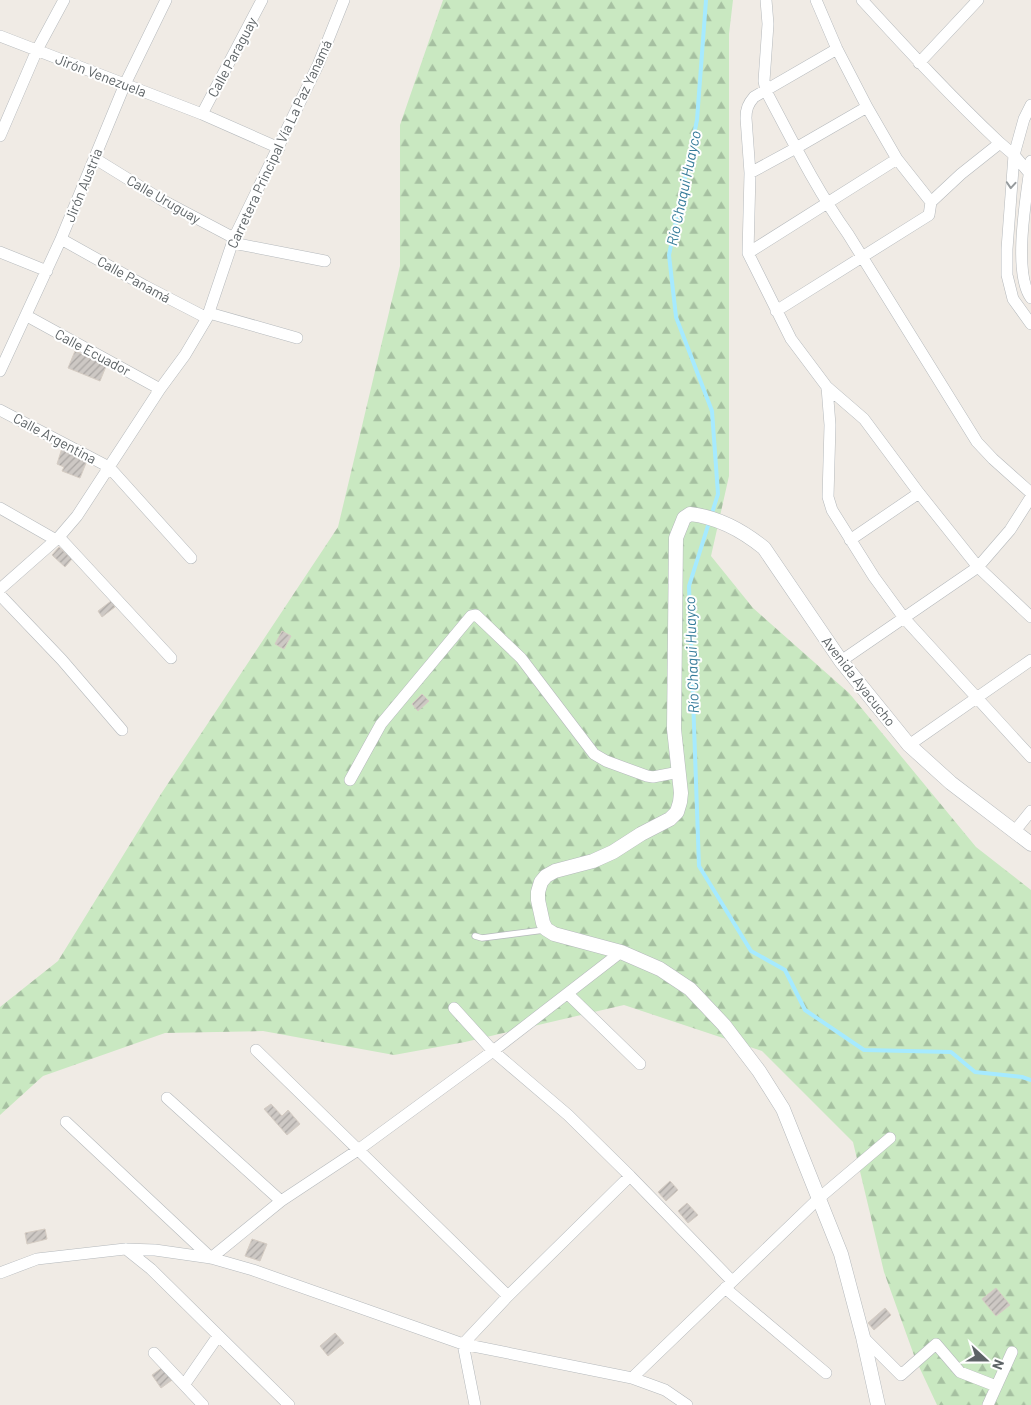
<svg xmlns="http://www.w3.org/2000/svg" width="1031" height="1405" font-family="Barlow,sans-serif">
  <defs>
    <pattern id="forest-firs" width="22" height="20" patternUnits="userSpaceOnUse" patternTransform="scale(1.25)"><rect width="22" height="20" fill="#c9e8c1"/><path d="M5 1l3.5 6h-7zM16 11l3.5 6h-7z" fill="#a6c0a1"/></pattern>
    <pattern id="building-hatch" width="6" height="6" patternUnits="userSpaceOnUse" patternTransform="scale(1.25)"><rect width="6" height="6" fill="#cdc8c4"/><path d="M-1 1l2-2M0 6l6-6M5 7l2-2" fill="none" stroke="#aaa6a3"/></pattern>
  </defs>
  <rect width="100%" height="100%" fill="#f0ebe5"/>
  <path fill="url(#forest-firs)" d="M443,0H733L729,34V476L711,556L753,608L849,693L976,847L1031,890V1405H937L915,1358L884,1272L853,1142L762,1051L624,1005L465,1042L394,1055L263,1031L165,1033L43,1076L0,1115V1007L58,961L161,794L338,527L400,266V125Z"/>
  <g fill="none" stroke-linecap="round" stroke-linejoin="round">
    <path stroke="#a6eaff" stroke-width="4" d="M706,0L697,120L669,255L676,317L712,411L718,494L689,586L699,866L751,951L785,970L805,1010L864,1050L951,1052L975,1072L1022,1077L1031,1080"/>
  </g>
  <path fill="url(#building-hatch)" stroke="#d5ccc3" d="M75,351L107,364L100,381L68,368Z
    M62,448L88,458L80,478L62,471L64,467L57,464Z
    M59,547L72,559L65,567L52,555Z
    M111,601L115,607L102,617L98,611Z
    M282,631L291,636L284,649L275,644Z
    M422,694L429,701L418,711L412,704Z
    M271,1104L282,1116L288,1110L300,1124L287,1135L264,1109Z
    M670,1181L678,1190L666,1201L658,1192Z
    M687,1203L698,1215L688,1223L678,1211Z
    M45,1229L47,1239L27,1244L25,1233Z
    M252,1239L267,1244L260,1261L245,1256Z
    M996,1288L1010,1305L996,1316L982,1299Z
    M885,1308L891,1315L874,1330L868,1323Z
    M335,1333L344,1343L328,1356L320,1346Z
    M163,1367L172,1380L161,1388L152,1375Z"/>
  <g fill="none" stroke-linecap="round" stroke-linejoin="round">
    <defs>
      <path id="service" d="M475,936L482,938L544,930"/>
      <path id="minor" d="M766,0L768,24L764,81L766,91C792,140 816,189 848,234L977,442L993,459L1031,493
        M816,0L837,49L867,107L897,159L931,202
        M862,0C907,49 951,97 1000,143
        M0,36L202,114L279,148
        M837,49L754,97C748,104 746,109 746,118L750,173L748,253L791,339L827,387L830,425L828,497L832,510L874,577L904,618L1031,757
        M919,63L978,0
        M1031,105L1024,119L1014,155L1007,249V275L1013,299L1031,324
        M202,114L262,0
        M0,136L37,50L64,0
        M94,158L162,200L234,238
        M1031,161C1027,193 1012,272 1031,298
        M750,173L796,148L867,107
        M61,239L145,286L207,318
        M233,243L325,261
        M0,252L47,271
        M748,253L897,159
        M776,311L929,215L931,202L961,174L1000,143L1014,155L1031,175
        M209,313L297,338
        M27,316L160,389
        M0,371L61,239L125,84L166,0
        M827,387L864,419L919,493L978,567L1031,617
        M0,410L109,467L191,558
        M0,508L56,540
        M59,537L171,658
        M850,540L919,493
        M0,589L59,537L77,516L160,389L185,355L207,318L234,238L318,65L344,0
        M0,595L62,660L122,730
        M841,661L978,567L1010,530L1031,497
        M909,745L1031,660
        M350,780L381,724L471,616L476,615L521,658L594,754L606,761L647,776L653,777L679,772
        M1014,832L1031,811
        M568,994L640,1064
        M454,1008L493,1051L568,1115L630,1176L732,1281
        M256,1050L508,1296
        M167,1098L281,1201
        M66,1122L211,1258L281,1201L358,1150L493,1051L621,952
        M126,1249L151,1269L289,1405
        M0,1273L37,1259L125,1249L155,1250L211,1258L253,1270L463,1344L632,1378L665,1390L687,1405
        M725,1288L826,1373
        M863,1337L901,1375L936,1344L960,1372L996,1386
        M154,1353L203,1405
        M632,1378L818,1199L890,1138
        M184,1385L218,1336
        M475,1405L463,1344L508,1296L630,1176
        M988,1405L1012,1352"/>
      <path id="tertiary" d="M878,1405L863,1337L841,1254L783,1109L759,1071L724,1025L690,989L660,969L621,952L554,934L546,929L543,923L538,900V892L541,882L546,876L555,871L593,861L613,852L641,834L670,819L677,812L680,802L681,793L674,729L676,538L684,518L690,514C717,517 743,531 764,548L841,661L909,745L951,783L1031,844"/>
    </defs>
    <use href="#service" stroke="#b5b9bc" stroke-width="7"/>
    <use href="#minor" stroke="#b5b9bc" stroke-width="12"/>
    <use href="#tertiary" stroke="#b5b9bc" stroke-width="15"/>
    <use href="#service" stroke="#fff" stroke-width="5.5"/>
    <use href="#minor" stroke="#fff" stroke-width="11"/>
    <use href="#tertiary" stroke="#fff" stroke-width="14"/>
  </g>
  <defs><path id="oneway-chevron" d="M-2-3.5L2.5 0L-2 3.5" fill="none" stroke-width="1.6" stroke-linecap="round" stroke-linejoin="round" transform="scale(1.25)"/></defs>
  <use stroke="#969a9c" href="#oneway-chevron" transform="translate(1011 185) rotate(94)"/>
  <g text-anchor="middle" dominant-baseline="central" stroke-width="4" stroke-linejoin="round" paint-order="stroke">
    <g font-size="14" fill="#5d6366" stroke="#fff">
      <text transform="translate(232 57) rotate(-62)">Calle Paraguay</text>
      <text transform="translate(101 75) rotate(21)">Jirón Venezuela</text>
      <text transform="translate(279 144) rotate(-65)">Carretera Principal Vía La Paz Yanamá</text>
      <text transform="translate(83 185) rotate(-68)">Jirón Austria</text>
      <text transform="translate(164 199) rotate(30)">Calle Uruguay</text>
      <text transform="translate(134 279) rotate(29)">Calle Panamá</text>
      <text transform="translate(93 352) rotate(28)">Calle Ecuador</text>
      <text transform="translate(55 438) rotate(28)">Calle Argentina</text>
      <text transform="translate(859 681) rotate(52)">Avenida Ayacucho</text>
    </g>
    <g font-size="15" font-style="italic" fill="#367c9a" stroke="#fff">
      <text transform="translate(683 188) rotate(-78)">Río Chaqui Huayco</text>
      <text transform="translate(691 655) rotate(-92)">Río Chaqui Huayco</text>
    </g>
  </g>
  <g transform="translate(986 1360) rotate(111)" stroke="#ffffff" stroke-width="4" paint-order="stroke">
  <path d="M0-4L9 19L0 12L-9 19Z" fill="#5d6366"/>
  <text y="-8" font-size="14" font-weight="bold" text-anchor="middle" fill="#5d6366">N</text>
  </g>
</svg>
